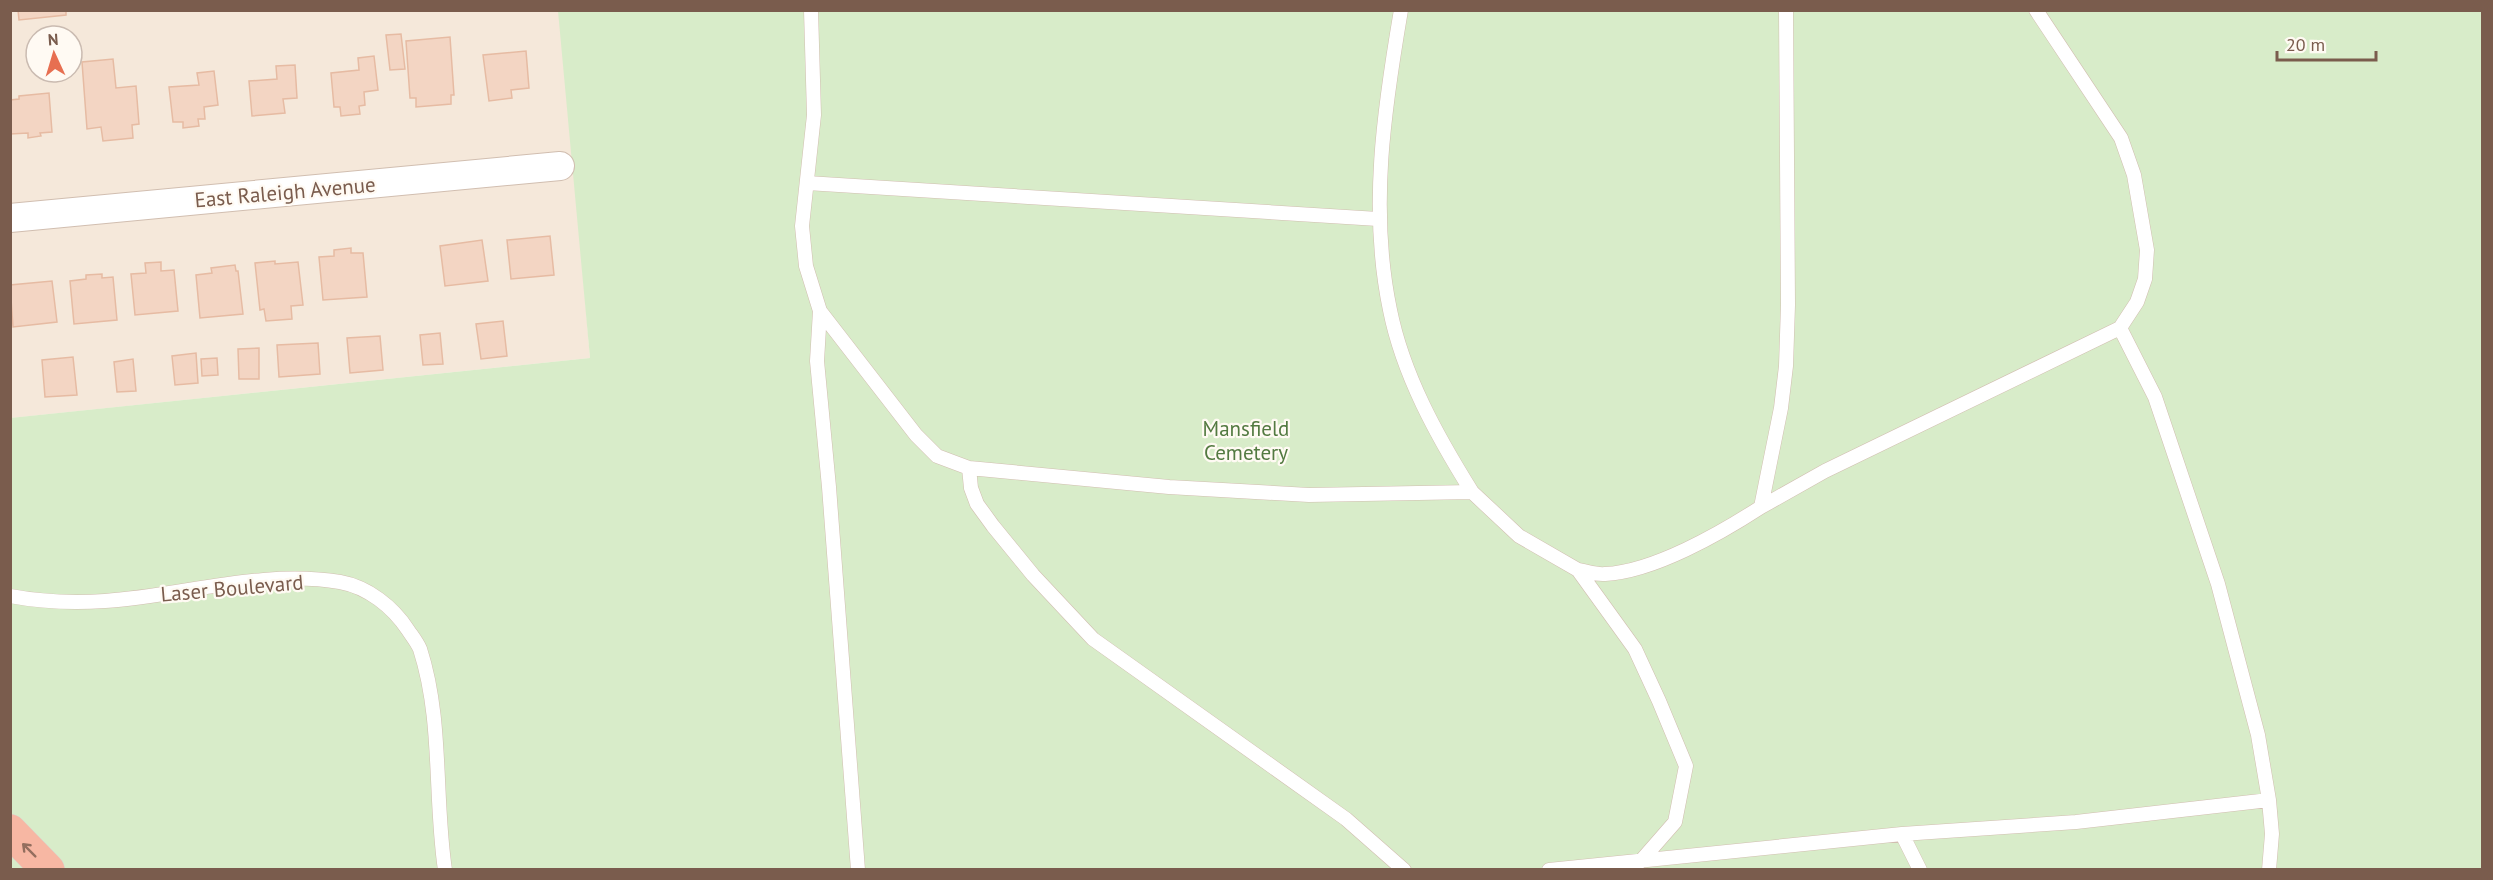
<svg xmlns="http://www.w3.org/2000/svg" width="2493" height="880" font-family="'PT Sans',sans-serif">
  <rect width="100%" height="100%" fill="#fdf6ec"/>
  <path fill="#f5e8da" fill-rule="evenodd" d="M11,11H561L590,358L11,418ZM36,36H72V72H36Z"/>
  <path fill="#d8ecc9" d="M558,11H2482V869H11L10,418L590,358Z"/>
  <path fill="#f3d5c3" stroke="#e6bba3" stroke-width="1.5" d="M18,10H66V15L19,20Z
    M401,34L405,69L390,70L386,35Z
    M450,37L454,95H451V104L416,107V98H410L406,41Z
    M526,51L529,88L511,90L512,98L489,101L483,55Z
    M374,56L378,90L364,92L365,105L359,106L360,114L341,116L340,107H334L331,73L359,70L358,58Z
    M113,59L116,88L136,86L139,124L132,125L133,138L103,141L101,127L87,129L82,62Z
    M295,65L297,98L283,99L285,113L252,116L249,81L277,79L276,66Z
    M214,71L218,105L204,107L205,119H198L199,126L183,128V122H173L169,87L199,85L197,73Z
    M49,93L52,132L40,133L41,136L28,138V133L10,134V100L19,99V96Z
    M550,236L554,275L511,279L507,240Z
    M482,240L488,281L445,286L440,246Z
    M351,248V253H363L367,297L323,300L319,257L334,256V250Z
    M275,261V264L298,262L303,305L291,306L292,319L266,321L264,309L260,310L255,263Z
    M161,262V271L174,270L178,311L135,315L131,274L146,273L145,263Z
    M235,265L236,271H238L243,314L200,318L196,275L212,273L211,268Z
    M102,274V278L113,277L117,320L74,324L70,281L86,279V275Z
    M52,281L57,322L13,327L10,285Z
    M503,321L507,356L481,359L476,324Z
    M440,333L443,364L423,365L420,335Z
    M380,336L383,370L350,373L347,338Z
    M318,343L320,374L279,377L277,345Z
    M259,348V379H239L238,349Z
    M196,353L198,383L175,385L172,356Z
    M73,357L77,395L45,397L42,360Z
    M217,358L218,375L202,376L201,359Z
    M133,359L136,391L117,392L114,362Z"/>
  <g fill="none" stroke-linecap="round" stroke-linejoin="round">
    <defs>
      <path id="lane" d="M811,10L814,115L802,226L806,266L820,311L916,435L937,456L969,468L971,488L977,504L993,526L1033,575L1093,639L1346,819L1404,870
        M1401,10C1384,109 1369,210 1390,310C1403,375 1437,436 1472,492
        M807,183L1378,219
        M820,311L817,361L829,487L858,870
        M2120,328L2155,397L2218,584L2258,735L2269,800L2272,834L2269,870
        M969,468L1169,487L1309,495L1472,492L1519,536L1578,570L1635,649L1659,701L1686,766L1675,822L1640,862
        M1761,507L1825,471L2120,328L2137,302L2145,279L2147,250L2134,175L2121,138L2036,10
        M1578,570C1586,571 1596,575 1605,574C1653,572 1721,533 1761,507L1781,408L1786,366L1788,305L1786,10
        M10,596C42,602 73,603 105,601C182,596 262,569 340,582C368,587 393,607 408,630C412,636 417,642 420,649C443,720 434,796 445,870
        M1902,834L2076,822L2269,800
        M1549,870L1902,834L1920,870"/>
      <path id="street" d="M10,218L560,166"/>
      <path id="highway" d="M10,831L48,870"/>
    </defs>
    <use href="#lane" stroke="#d1beb0" stroke-width="15"/>
    <use href="#street" stroke="#d1beb0" stroke-width="30"/>
    <use href="#highway" stroke="#dad1cd" stroke-width="34"/>
    <use href="#lane" stroke="#fff" stroke-width="14"/>
    <use href="#street" stroke="#fff" stroke-width="28"/>
    <use href="#highway" stroke="#f7b7a3" stroke-width="33"/>
  </g>
  <defs><path id="oneway-shaft" d="M-6 0H5M1.5-3L5.5 0L1.5 3" fill="none" stroke-width="1.6" stroke-linecap="round" stroke-linejoin="round" transform="scale(1.5)"/></defs>
  <use stroke="#936e5e" href="#oneway-shaft" transform="translate(29 850) rotate(-135)"/>
  <g text-anchor="middle" dominant-baseline="central" stroke-width="4.5" stroke-linejoin="round" paint-order="stroke">
    <g font-size="21" fill="#7a5c4d" stroke="#fffaf3">
      <text transform="translate(285 192) rotate(-5)">East Raleigh Avenue</text>
      <text transform="translate(232 588) rotate(-5)">Laser Boulevard</text>
    </g>
    <g font-size="21" fill="#537a41" stroke="#fffaf3">
      <text x="1246" y="428">Mansfield<tspan x="1246" dy="24">Cemetery</tspan></text>
    </g>
  </g>
  <rect width="2493" height="880" fill="none" stroke="#7a5c4d" stroke-width="24"/>
  <g transform="translate(54 54) rotate(356)"><circle r="28" fill="#fffaf3" stroke="#cabbb1" stroke-width="1.5"/>
  <path d="M0-4.5L10 22L0 15L-10 22Z" fill="#e76f51"/>
  <text y="-9" font-size="16" font-weight="bold" text-anchor="middle" fill="#7a5c4d">N</text>
  </g>
  <path d="M2277 51v9h99v-9" fill="none" stroke="#7a5c4d" stroke-width="3"/>
  <text x="2286" y="51" font-size="18" fill="#7a5c4d" stroke="#fffaf3" stroke-width="4.5" paint-order="stroke">20 m</text>
</svg>
